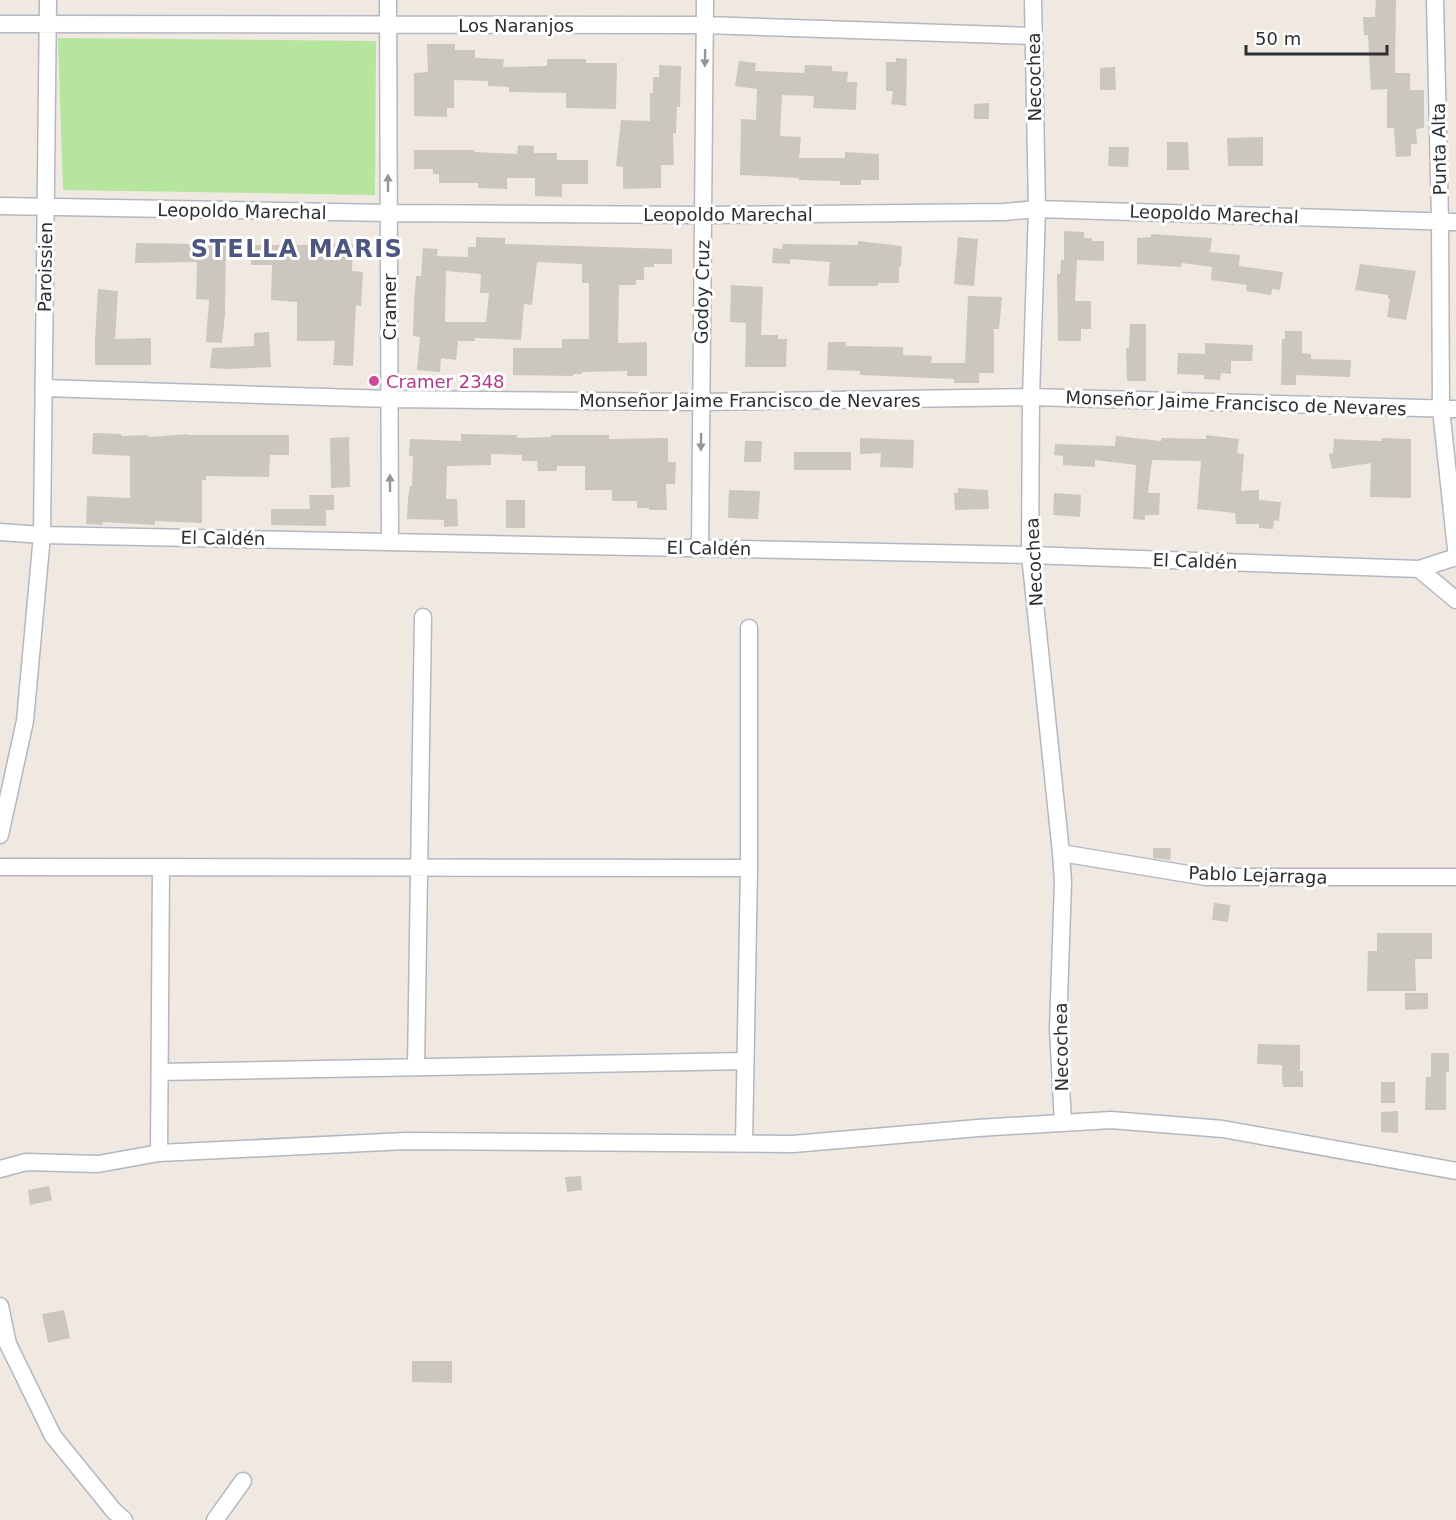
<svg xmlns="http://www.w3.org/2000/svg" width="1456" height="1520" font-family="'DejaVu Sans',sans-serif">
  <rect width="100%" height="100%" fill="#efe9e1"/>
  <path fill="#b6e59e" d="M58,38L376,41L375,195L63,190Z"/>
  <path fill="#cbc7bf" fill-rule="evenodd" d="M1376,0H1396L1395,73H1410V90H1424V128L1416,129L1417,144H1411V156L1396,157L1394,128H1387V89L1371,90L1368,35H1364L1363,17H1375Z
    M427,44H455V50H475V58L504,59L503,67L547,66V59H586V63H617L616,109L566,108V93L509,92V87L488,86V81L454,80V108H447V117L414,116V73L428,72Z
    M896,58L907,59L906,106L891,104L893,91H886V62H896Z
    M739,61L756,63L755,71L804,73L805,65L832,66V71L848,72L847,82H857L856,110L813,108L814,96L782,95L780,136L801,137L799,158H845V152L879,154V180H861V185H840V181L799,180V178L740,175L741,119L756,120L757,89L735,86Z
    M659,65L681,66L680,107H677L676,133H673L674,165H661V188L623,189V167L616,166L621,120L650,121V93H653V77H659Z
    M1115,67L1116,90H1100V68Z
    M989,103V119H974V104Z
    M1263,137V166H1228L1227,138Z
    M1167,142H1188L1189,170H1167Z
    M518,145L534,146V153H557V160H588V184H562V197L535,196V178H507V189L478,188V183H439V174H433V169H414V150H474V152L517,154Z
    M1109,147H1129L1128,167L1108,166Z
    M1064,231L1084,232V238H1092V241H1104V261L1077,260L1075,301H1091V329H1081V341H1058L1057,274H1060L1061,260H1064Z
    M1151,234L1212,238L1210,252L1240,255L1239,266L1283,272L1280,290L1272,289L1271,295L1246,291L1247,285L1211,280L1212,267L1182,263L1181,267L1137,264V238L1151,237Z
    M476,237L505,238V244L672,249V264H654V267H644V280H636V285H619L618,343L647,342V376H627V371L582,372V374H573V376L513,375V348H562V339H589V283H582V264L537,262L532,305L524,304L521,340L475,338V341H458L456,360L441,358L440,372L417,370L420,337L413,336L414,302L416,276H421L423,248L438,249L437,256L468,257V247H476ZM446,271L481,274L480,293H489L486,322H445Z
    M958,237L978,239L974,286L954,284Z
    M858,241L902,246L901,267L899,266V283H878V286H828L830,262L790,259V264L772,263L773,248L782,249L783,244L858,245Z
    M196,242H226L225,314L222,343L206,342L209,300L196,299L197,262L135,263L136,243L196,244Z
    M314,243L353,244L352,271L363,272L361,306L356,305L353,366L333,365L335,341H297V302L271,300L272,265H251V245H314Z
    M1360,264L1416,271L1406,320L1387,317L1390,299H1388V295L1355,290Z
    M731,285L763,287L761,335H778V339H787L786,367H745L746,323L730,322Z
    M98,289L118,291L115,339L151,338V365H95V339Z
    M968,296L1002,297L999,329H994V373H979V383H954V379L860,375V371L827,370L828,342H846V346L903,347V355L932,356L931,363H965Z
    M1130,324H1146V381H1127L1126,348H1129Z
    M1285,331H1302V353L1311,354V359L1351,360L1350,377L1296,375V385H1281L1282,339H1285Z
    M269,332L271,367L228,369L210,368L212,348L254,346V333Z
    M1205,343L1253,345L1252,361H1231V374L1221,373L1220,380L1204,379V375L1177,374L1178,353L1205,354Z
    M93,433L121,434V436L148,435L149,437L188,434V435H289V455H270L269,477L206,476V480H202V523L155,521V525L103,522L102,525L86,524L87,496L130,498V456L92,454Z
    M461,434L517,435V438L551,437V435H609V439L668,438V462H676L675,484H666L667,510H649V508H637V501H612V490H585V466H557V471H538L537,461H522V455L491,454V465L447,466L446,499H457L458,526L444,527V520L407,519L408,498L410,486H412L413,456H409L410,439L461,441Z
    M1206,435L1239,439L1237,453L1244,454L1241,491L1259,490V500L1281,502L1279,521L1274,520L1273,529L1259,528V524H1236L1235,513L1197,509L1201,461L1152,460L1148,493H1160L1159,515H1145V520L1133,519L1136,465L1095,460V467L1063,465V456L1054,455L1055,444L1115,446L1116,436L1161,441V438L1206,439Z
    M349,437L350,487L331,488L330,438Z
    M860,438L914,440L913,468L880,467L881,453L860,454Z
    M1382,438L1411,439V498L1370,497L1371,463L1332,469L1329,454L1333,453L1334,439L1382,441Z
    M745,441H762L761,462H744Z
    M794,452H851V470H794Z
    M958,488L988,490L989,509L955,510L954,493H958Z
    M729,490L760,491L758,519L728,518Z
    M1054,493L1081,495L1080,517L1053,515Z
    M309,495H334V510H326V526L271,525V509H310Z
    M506,500H525V528H506Z
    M1153,848H1171L1170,860L1153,858Z
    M1214,903L1230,905L1228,922L1212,920Z
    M1377,933H1432V959H1415L1416,991H1367L1368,951H1377Z
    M1405,993H1428V1009L1405,1010Z
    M1258,1044L1300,1045V1071H1303V1087H1283V1084H1282V1065L1257,1064Z
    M1431,1053H1449V1072H1446V1110H1425L1426,1077H1431Z
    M1381,1082H1395V1103H1381Z
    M1398,1111V1133L1381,1132V1112Z
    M581,1176L582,1190L567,1192L565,1177Z
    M49,1186L52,1200L30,1205L28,1190Z
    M64,1310L70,1338L48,1343L42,1314Z
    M412,1361H452V1383L412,1382Z"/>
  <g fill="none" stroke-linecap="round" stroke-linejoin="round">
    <defs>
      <path id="minor" d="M388,0L390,542
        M1033,0L1037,209L1031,397L1030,555L1061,853L1063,882L1058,1029L1063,1123
        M1435,0L1440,221L1441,409L1456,549
        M0,24L705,25L1033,36
        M0,206L388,213L703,215L1004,212L1037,209L1456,222
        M44,388L389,399L701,402L1031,397L1456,409
        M0,532L42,535L1030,555L1419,569L1456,557
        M700,548L705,0
        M1419,569L1456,600
        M0,835L25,721L42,535L48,0
        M1061,853L1206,877H1456
        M0,867L749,868
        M416,1067L423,617
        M160,1072L745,1061
        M744,1144L749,868V628
        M159,1153L161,867
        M0,1169L26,1162L98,1164L159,1153L406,1141L793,1144L978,1128L1111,1120L1223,1129L1456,1171
        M0,1306L8,1344L53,1436L114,1511L124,1520
        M215,1520L243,1481"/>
    </defs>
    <use href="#minor" stroke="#b4b7c1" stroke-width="19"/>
    <use href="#minor" stroke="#fff" stroke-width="16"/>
  </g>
  <defs><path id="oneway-solid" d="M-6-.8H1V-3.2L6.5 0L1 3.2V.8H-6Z" transform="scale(1.5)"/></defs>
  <g fill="#969696">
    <use href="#oneway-solid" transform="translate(705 58) rotate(91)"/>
    <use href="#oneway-solid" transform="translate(388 183) rotate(-90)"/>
    <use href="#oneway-solid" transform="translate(701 442) rotate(91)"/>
    <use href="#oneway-solid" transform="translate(390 483) rotate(-90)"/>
  </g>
  <circle fill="#d1479c" stroke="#fff" stroke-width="2" cx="374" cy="381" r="6"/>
  <g text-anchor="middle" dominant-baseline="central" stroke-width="6" stroke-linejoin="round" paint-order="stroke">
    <g font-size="18" fill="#2e2e2e" stroke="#fff">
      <text x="516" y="25">Los Naranjos</text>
      <text transform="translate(1034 77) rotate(-91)">Necochea</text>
      <text transform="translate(1439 149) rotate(-91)">Punta Alta</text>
      <text transform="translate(242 211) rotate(1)">Leopoldo Marechal</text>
      <text x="728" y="214">Leopoldo Marechal</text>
      <text transform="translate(1214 214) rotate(2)">Leopoldo Marechal</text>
      <text transform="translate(45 267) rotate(-89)">Paroissien</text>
      <text transform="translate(702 292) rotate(-89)">Godoy Cruz</text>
      <text transform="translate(389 307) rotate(-90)">Cramer</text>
      <text x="750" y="400">Monseñor Jaime Francisco de Nevares</text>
      <text transform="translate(1236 403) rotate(2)">Monseñor Jaime Francisco de Nevares</text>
      <text transform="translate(223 538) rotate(1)">El Caldén</text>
      <text transform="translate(709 548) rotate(1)">El Caldén</text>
      <text transform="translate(1195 561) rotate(2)">El Caldén</text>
      <text transform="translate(1034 562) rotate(-93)">Necochea</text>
      <text transform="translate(1258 875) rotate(2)">Pablo Lejarraga</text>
      <text transform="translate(1061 1047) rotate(-91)">Necochea</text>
    </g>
    <g font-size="18" fill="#b23c85" stroke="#fff" text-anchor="start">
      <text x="386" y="381">Cramer 2348</text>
    </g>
    <g font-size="24" font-weight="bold" letter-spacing="1.5" fill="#4d5680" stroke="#fff">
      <text x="297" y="249">STELLA MARIS</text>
    </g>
  </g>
  <path d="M1246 45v9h141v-9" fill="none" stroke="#2e2e2e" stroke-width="3"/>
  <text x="1255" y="45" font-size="18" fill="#2e2e2e" stroke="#ffffff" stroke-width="4.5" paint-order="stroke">50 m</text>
</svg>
